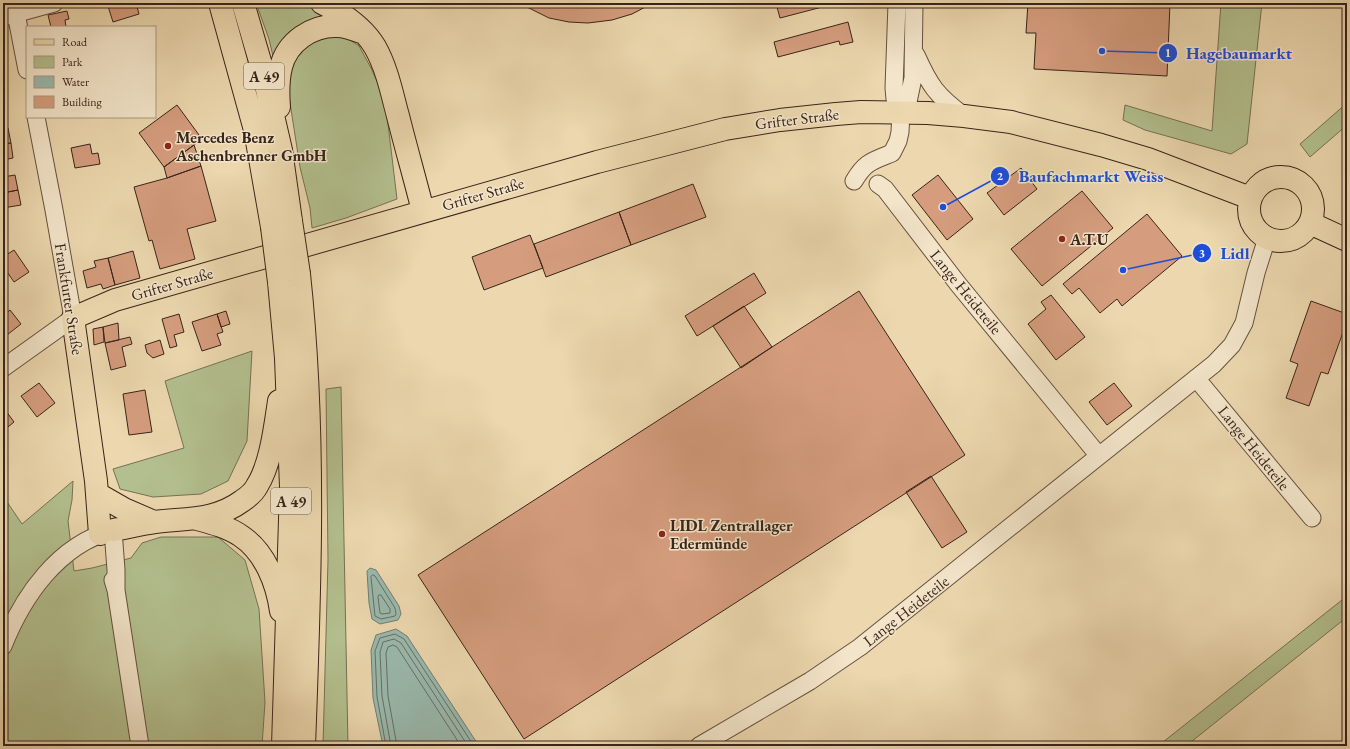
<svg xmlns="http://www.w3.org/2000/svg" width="1350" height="749" font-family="'EB Garamond',serif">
  <rect width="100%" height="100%" fill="#ecd7ae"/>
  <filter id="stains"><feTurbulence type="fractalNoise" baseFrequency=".005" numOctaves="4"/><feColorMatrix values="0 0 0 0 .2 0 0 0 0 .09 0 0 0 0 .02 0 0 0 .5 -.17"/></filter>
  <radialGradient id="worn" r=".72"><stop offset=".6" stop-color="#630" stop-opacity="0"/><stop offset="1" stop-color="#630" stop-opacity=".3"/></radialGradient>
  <path fill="#b3bf8e" stroke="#767254" d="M256,3H309L337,16L320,23L276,69L269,39Z
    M1221,3H1262L1247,144L1231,154L1145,130L1123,120L1125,105L1212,131Z
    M323,35L344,36L359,46L371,68L385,99L397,199L346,218L312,228L310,208L300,167L288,90L289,65L302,45Z
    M1347,103V125L1310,157L1300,144Z
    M252,351L247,441L228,481L201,494L153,497L120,489L113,469L184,448L165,381Z
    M341,387L348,746H323L328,560L326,389Z
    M73,481L72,500L68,521L74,571L92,568L131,558L142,543L161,537H218L245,560L259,609L265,702L262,746H3V496L22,524Z
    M1347,596V617L1186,746H1158Z"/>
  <path fill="#99b9ad" stroke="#737d72" d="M370,568L376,570L399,606L401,614L398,620L380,624L372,619L369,603L367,571Z
    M396,629L407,636L479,746H383L373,698L371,650L376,635Z"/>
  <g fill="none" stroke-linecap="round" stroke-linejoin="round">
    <path stroke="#696e64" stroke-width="1" d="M373,575L375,576L395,608L396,614L395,616L381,619L375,616L371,577Z
      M379,595H381L390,609V613L382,614L380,613L378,597Z
      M386,746L377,697L375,651L380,638L395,634L404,639L474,746
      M391,746L382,696L380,652L383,642L394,639L401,643L468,746
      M397,746L388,696L386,653L388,647L393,645L397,647L461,746"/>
  </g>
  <path fill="#d59d7e" stroke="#39241a" d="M107,3H136L139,14L113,22Z
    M519,3H653L632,14L612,20L588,23L569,22L549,18Z
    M793,3H825L826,6L780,18L777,7Z
    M1028,3H1170L1167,76L1034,69L1036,33H1026Z
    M67,11L69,19L65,20L66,27H51L48,15Z
    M848,22L853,42L840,45L839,41L778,57L774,42Z
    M177,105L202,139L164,167L139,133Z
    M8,128L11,143L3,144V129Z
    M11,143L13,158L3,160V144Z
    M90,144L92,154L98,153L100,164L75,168L71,148Z
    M194,145L201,166L167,178L164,167Z
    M201,166L216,221L187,229L195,259L160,269L152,240L149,241L134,187L167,178Z
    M1021,168L1037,189L1004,215L987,193Z
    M15,175L18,190L3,193V177Z
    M938,175L973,219L947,240L912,195Z
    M693,184L706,217L631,245L619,212Z
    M18,190L21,205L3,208V193Z
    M1082,191L1113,228L1042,286L1011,249Z
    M619,212L631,245L546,277L534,244Z
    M1147,214L1182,256L1122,306L1117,299L1100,313L1079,288L1072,294L1063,284Z
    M530,235L543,268L484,290L472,257Z
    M14,250L29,272L14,282L3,266V257Z
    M133,251L140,278L115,285L108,258Z
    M108,258L115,285L103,289L101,284L87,288L83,271L96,267L94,261Z
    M754,273L766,293L697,336L685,316Z
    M859,291L965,455L524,739L418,575Z
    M1051,295L1085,337L1056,360L1028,324L1046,309L1041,302Z
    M1311,301L1347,314V321L1328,374L1321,372L1309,406L1286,398L1298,364L1290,361Z
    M744,306L772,347L741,368L713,326Z
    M10,310L21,324L7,335L3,330V316Z
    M226,311L230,324L221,327L217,314Z
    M179,314L184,332L174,335L177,346L170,348L162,319Z
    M217,314L223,332L217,334L221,345L202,351L192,322Z
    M118,323L119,340L105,343L103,327Z
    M103,327L104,342L94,345L93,329Z
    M130,337L132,344L122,347L126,366L111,370L105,343Z
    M160,340L164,354L153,358L147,353L145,345Z
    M39,383L55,403L37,417L21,396Z
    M1114,383L1132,406L1107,425L1089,402Z
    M145,390L152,432L129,435L123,394Z
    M3,407L14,422L3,431Z
    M931,476L967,532L942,548L906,492Z"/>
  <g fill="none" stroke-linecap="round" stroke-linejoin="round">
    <defs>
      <path id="minor" d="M14,3L27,70
        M3,17L54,3
        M916,55C930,86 936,95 964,116
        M901,112L908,102L913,78L914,3
        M854,181C865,162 872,161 892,153L898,141L900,132L901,112L895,99L894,88L897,3
        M878,184L885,189L958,284L1099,456
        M3,368L73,318L54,210L36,117
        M1196,378L1312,518
        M113,580L116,590L140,746
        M3,646C23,596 58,545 113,530L116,570V590
        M699,746L810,681L860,647L1214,364L1232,345L1244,323L1256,273L1267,238"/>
      <path id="major" d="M1249 209a32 32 0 1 1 64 0a32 32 0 1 1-64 0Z
        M1310,223L1347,240
        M100,534L96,481L73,318L115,300L597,162L725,129L780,120L836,114L861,112L928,113L964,116L1011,122L1101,145L1148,159L1250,198"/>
      <path id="highway" d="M220,3L255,130L272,227
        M243,3L262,68L281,150L291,221
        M322,3C342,13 363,27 375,47C387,68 392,94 398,116C406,148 415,179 423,211
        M279,107C278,94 278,79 281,67C287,42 312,25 337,26C345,26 353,29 361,32
        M299,274C316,431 310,589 304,746
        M279,282L286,358L291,487L283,746
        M103,497L124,509L154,522
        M197,519C212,523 228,527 241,536C265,552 277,583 281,611
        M113,530C126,528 140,524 155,522C186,518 215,521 242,501C248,497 254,492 257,486C271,464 275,427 279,401"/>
    </defs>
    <use href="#minor" stroke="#66513f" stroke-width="19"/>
    <use href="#major" stroke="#39241a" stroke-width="24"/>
    <use href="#highway" stroke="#39241a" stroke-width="24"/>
    <use href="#minor" stroke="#f3e5ca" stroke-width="17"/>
    <use href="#major" stroke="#ecd7ae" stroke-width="22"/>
    <use href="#highway" stroke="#ecd7ae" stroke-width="22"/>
    <defs>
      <path id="highway-bridge" d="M291,221L299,274
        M272,227L279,282"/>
    </defs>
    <use href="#highway-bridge" stroke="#39241a" stroke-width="24" stroke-linecap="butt"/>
    <use href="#highway-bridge" stroke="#ecd7ae" stroke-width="22"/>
  </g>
  <g fill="#8f2418" stroke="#f3e5ca" stroke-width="1.5">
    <circle cx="168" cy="146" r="4"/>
    <circle cx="1062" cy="239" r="4"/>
    <circle cx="662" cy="534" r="4"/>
  </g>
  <g text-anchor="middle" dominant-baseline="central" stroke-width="3" stroke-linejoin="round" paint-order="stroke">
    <g fill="#f3e5ca" stroke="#715e4f" stroke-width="1">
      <rect x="244" y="63" width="40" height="26" rx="3"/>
      <rect x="271" y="488" width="40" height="26" rx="3"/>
    </g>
    <g font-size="15" font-weight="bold" fill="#39241a">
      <text x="264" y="76">A 49</text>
      <text x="291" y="501">A 49</text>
    </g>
    <g font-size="16" fill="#39241a" stroke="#f3e5ca">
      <text transform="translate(797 119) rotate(-7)">Grifter Straße</text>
      <text transform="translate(483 194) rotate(-16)">Grifter Straße</text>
      <text transform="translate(172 284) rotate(-16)">Grifter Straße</text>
      <text transform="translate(966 292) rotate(51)">Lange Heideteile</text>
      <text transform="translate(69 299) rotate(81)">Frankfurter Straße</text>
      <text transform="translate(1254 448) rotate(51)">Lange Heideteile</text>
      <text transform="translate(906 611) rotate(-38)">Lange Heideteile</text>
    </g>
    <g font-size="16" font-weight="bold" fill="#39241a" stroke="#f3e5ca" text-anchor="start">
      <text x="176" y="137">Mercedes Benz<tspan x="176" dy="18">Aschenbrenner GmbH</tspan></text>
      <text x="1070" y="239">A.T.U</text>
      <text x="670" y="525">LIDL Zentrallager<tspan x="670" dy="18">Edermünde</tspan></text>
    </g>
  </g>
  <path fill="none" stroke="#1d4ed8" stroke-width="1.5" d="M1102 51L1168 53M943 207L1000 176M1123 270L1202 253"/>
  <g fill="#1d4ed8" stroke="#f3e5ca" stroke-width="1.5">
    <circle cx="1102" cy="51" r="4"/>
    <circle cx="943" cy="207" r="4"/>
    <circle cx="1123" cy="270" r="4"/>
    <circle cx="1168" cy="53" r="10"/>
    <circle cx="1000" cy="176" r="10"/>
    <circle cx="1202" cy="253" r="10"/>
  </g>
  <g font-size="12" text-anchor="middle" font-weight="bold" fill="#fff">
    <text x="1168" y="57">1</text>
    <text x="1000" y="180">2</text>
    <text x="1202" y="257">3</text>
  </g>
  <g font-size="17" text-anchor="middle" font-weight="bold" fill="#1d4ed8" stroke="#f3e5ca" stroke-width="3" stroke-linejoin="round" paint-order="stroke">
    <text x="1239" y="59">Hagebaumarkt</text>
    <text x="1091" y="182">Baufachmarkt Weiss</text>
    <text x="1235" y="259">Lidl</text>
  </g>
  <rect width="1350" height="749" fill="none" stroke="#ecd7ae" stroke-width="16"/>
  <rect x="4" y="4" width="1342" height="741" fill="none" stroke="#39241a" stroke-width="2"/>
  <rect x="8" y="8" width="1334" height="733" fill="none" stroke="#39241a"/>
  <rect x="26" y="26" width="130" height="92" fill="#f3e5ca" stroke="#a99884"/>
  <rect x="34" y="39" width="20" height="6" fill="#ecd7ae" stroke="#a99884"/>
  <text x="62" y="46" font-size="12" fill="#39241a">Road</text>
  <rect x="34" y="56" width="20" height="12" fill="#b3bf8e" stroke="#a99884"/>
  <text x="62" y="66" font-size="12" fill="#39241a">Park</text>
  <rect x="34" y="76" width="20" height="12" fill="#99b9ad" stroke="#a99884"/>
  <text x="62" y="86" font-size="12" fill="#39241a">Water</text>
  <rect x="34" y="96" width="20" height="12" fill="#d59d7e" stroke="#a99884"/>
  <text x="62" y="106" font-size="12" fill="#39241a">Building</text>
  <rect width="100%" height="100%" filter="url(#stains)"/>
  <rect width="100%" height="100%" fill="url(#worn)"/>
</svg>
